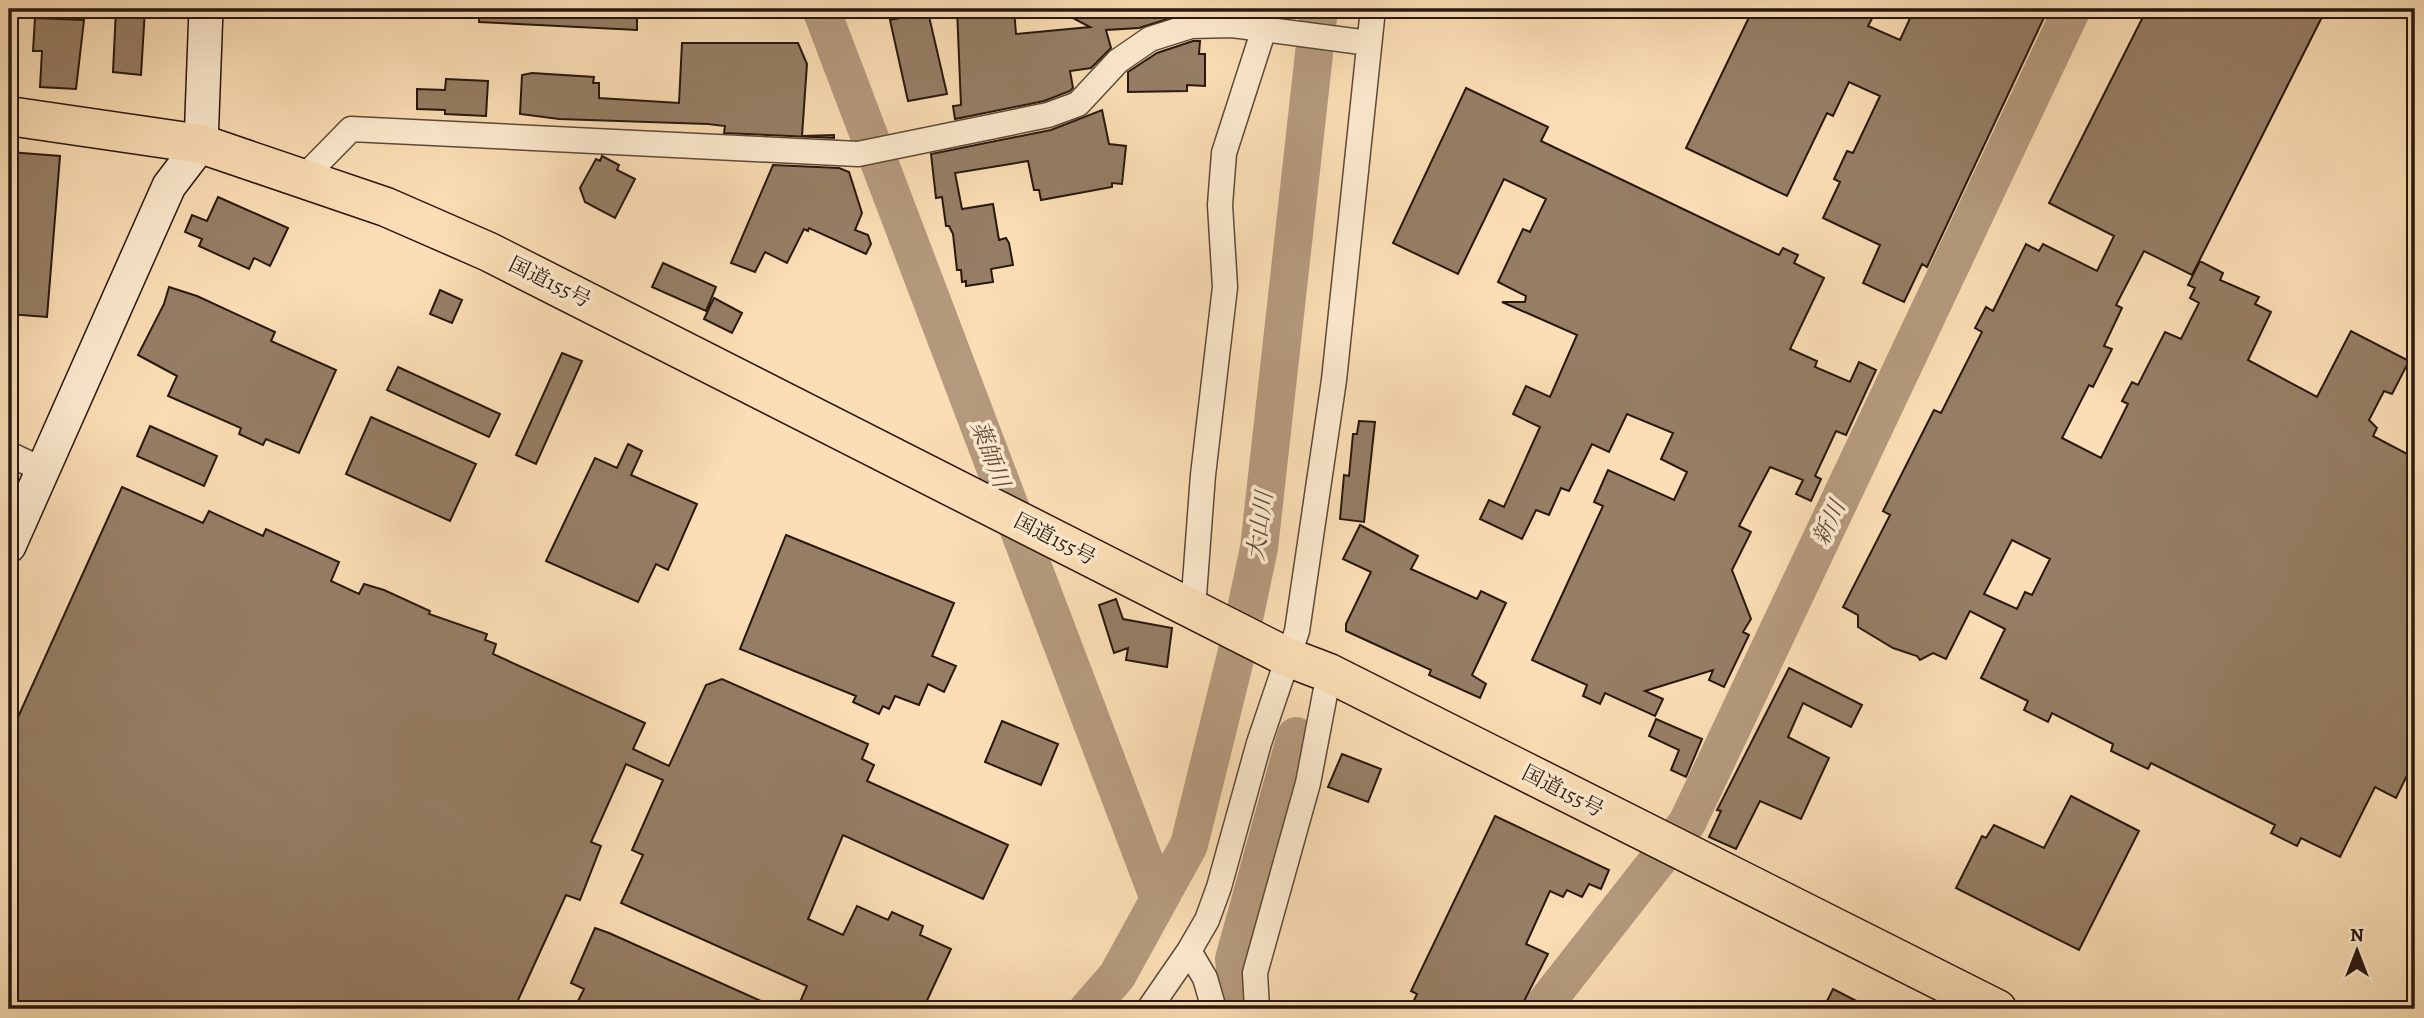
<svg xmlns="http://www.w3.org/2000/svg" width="2424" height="1018" font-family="Alegreya,'Noto Serif JP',serif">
  <rect width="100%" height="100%" fill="#fbdeb5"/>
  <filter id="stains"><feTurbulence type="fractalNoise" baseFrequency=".00286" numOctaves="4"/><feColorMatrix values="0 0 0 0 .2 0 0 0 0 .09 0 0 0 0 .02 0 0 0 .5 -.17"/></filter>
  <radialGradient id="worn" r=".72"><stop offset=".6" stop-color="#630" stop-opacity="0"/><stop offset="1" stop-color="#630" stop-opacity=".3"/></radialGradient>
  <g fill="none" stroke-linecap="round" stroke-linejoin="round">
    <path stroke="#b49a7d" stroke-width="38" d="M821,9L1159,899
      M1088,1009L1117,976L1189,845L1238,647L1259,548L1319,9
      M1239,1009L1234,959L1296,736
      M1541,1009L1687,823L2072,9"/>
  </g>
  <path fill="#967e65" stroke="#29170f" stroke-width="2" fill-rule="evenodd" d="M116,9H145L141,75L113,72Z
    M480,9H637V30L479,22Z
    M957,9H1014L1016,34L1090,27L1056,9H1200L1139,28L1106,30L1111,48L1091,68L1070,71L1073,88L1070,91L1044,101L955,119L953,106L961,105Z
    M1753,9H1877L1868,26L1900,40L1913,12L1920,15L1923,9H2048L1927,267L1922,264L1904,302L1863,283L1880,245L1823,218L1840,182L1834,179L1847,151L1853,153L1880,96L1849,82L1833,116L1827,113L1787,196L1686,148Z
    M2147,9H2326L2192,275L2144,251L2116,305L2122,308L2104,346L2112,349L2093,387L2089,385L2062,438L2101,458L2128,404L2122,401L2132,382L2138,385L2165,332L2181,339L2199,303L2190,298L2195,288L2188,285L2200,261L2223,273L2220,280L2259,297L2255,304L2271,312L2248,360L2317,397L2351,331L2409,361L2392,394L2384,391L2369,420L2377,428L2373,436L2415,458V759L2396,798L2375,787L2340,857L2301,838L2297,846L2271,833L2275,825L2151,763L2148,769L2111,751L2113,744L2052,713L2048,722L2024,710L2028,701L1981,678L2005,629L1970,611L1946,659L1933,653L1920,660L1917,656L1893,648L1858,627V615L1843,607L1890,515L1883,511L1934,410L1941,413L1982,332L1975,328L1986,307L1993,311L2026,244L2039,251L2043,244L2097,271L2114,236L2049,203ZM2012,540L2050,559L2032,595L2025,592L2017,609L1984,594Z
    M928,12L947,94L908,101L890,20Z
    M35,18L84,20L76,89L40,87L42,51H33Z
    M1193,41H1200L1199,54H1205V86L1187,85V91L1128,92V72L1157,53Z
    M682,43H798L807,64L802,136L834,135V138L724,133L725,126L708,124L559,119L520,114L522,75L532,73L594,77L593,83H599V98L679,103Z
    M446,79L488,81L486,116L445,114V110L417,109V89L445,90Z
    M1466,88L1548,127L1541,141L1779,255L1783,248L1798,255L1794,263L1824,278L1790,349L1817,361L1815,367L1850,382L1859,362L1876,370L1846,435L1836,431L1815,476L1821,479L1811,501L1796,494L1803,480L1770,467L1739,526L1751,532L1732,570L1751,619L1743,632L1749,635L1724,687L1709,680L1713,670L1645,691L1663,699L1655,716L1605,693L1600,704L1583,696L1587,685L1532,660L1603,506L1594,502L1608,470L1674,500L1687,472L1661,459L1673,433L1627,414L1609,452L1592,444L1569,491L1561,488L1549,515L1536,510L1522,539L1480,519L1489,500L1504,507L1540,427L1513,414L1526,386L1550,397L1577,335L1502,302H1525L1526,296L1498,282L1523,229L1530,232L1546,199L1504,179L1458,274L1393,243Z
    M1102,110L1109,144L1126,146L1122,184L1112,183V187L1041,200L1039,190H1034L1028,161L955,173L962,209L993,204L999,240L1006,238L1009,243L1013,265L991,269L993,282L966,286V281L962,282L961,270H957L953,234L949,226H946L942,197L936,198L931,154L1051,130Z
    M9,152L60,156L47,317L9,314Z
    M602,156L619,165L617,170L635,179L615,218L585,202L580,188L596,159L600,161Z
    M773,165L839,168L849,172L862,213L855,230L868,235L871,244L866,254L809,228L808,231L804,229L787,263L765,252L755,272L731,263Z
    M218,197L288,228L270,266L254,258L249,269L199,246L202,239L185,232L192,215L207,221Z
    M663,263L716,287L706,311L652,287Z
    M169,287L197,296L275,332L271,341L336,370L299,453L266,439L263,445L239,434L241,428L168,396L177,376L138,355L164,304Z
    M440,290L462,300L452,323L430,314Z
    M714,298L742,313L732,333L704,319Z
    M562,353L582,361L536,464L516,455Z
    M398,367L500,414L489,437L387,390Z
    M371,417L476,464L450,521L346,474Z
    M1359,421L1375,422L1364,522L1340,519L1344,475L1349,476L1353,434H1357Z
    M150,426L217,456L204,486L137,456Z
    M628,444L642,451L631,475L697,504L668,570L656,564L638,602L546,561L595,458L617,468Z
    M122,487L203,523L209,511L263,536L266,529L339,562L331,581L359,594L364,584L384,590L430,611L429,614L487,634L485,640L496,644L493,654L645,723L633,749L669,766L706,685L722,679L868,744L862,759L874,765L867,781L1008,845L983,899L843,835L808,919L843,935L857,906L888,920L892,912L923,926L920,935L951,949L923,1009H797L807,986L621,903L643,855L632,850L663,780L626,764L591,842L601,846L580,900L566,895L514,1009H9V737Z
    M1360,525L1418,556L1411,569L1477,599L1481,591L1506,603L1472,675L1486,684L1480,698L1429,675L1431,670L1346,631V624L1371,572L1343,559Z
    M786,535L954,603L932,656L956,666L944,692L928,684L919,705L895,696L889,709L883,706L879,714L853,702L856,696L740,649Z
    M1116,599L1123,619L1172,628L1167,667L1126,660L1128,648L1114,653L1099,605Z
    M1789,668L1862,705L1851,727L1803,703L1788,737L1829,758L1817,784L1801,819L1760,801L1736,849L1709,837L1721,811L1717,810Z
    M1656,719L1702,739L1686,777L1671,770L1679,750L1649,736Z
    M1002,721L1058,744L1041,785L985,762Z
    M1342,754L1381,769L1368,802L1328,787Z
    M2071,796L2139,831L2079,950L1956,888L1982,836L1986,838L1994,825L2044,848Z
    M1495,816L1609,870L1601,889L1589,884L1582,897L1567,890L1563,897L1550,891L1526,944L1548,954L1520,1009H1410L1417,994L1411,991Z
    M595,928L609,933L779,1009H574L584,989L571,983Z
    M1833,989L1872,1009H1823Z"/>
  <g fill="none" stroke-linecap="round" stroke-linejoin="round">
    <defs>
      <path id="street" d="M302,179L351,129L858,154L1048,115L1078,104L1118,61L1150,39L1191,26L1232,25L1369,43
        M9,454L43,470
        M1193,609L1203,475L1225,287L1220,205L1224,153L1264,29L1267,9
        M1149,1009L1189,951
        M1214,1009L1205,978L1189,951L1207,920L1219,887L1259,743L1297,631L1334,380L1373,9
        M1257,1009L1255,973L1308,783L1329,673"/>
      <path id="secondary" d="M9,546L169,186L201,144L206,9"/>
      <path id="highway" d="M9,116L201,144L386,207L489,252L1287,657L1329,673L1997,1009"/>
    </defs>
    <use href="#street" stroke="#5e4938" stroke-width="27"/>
    <use href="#secondary" stroke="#29170f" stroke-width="36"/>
    <use href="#highway" stroke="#29170f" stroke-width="41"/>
    <use href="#street" stroke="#fceacf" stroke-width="24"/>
    <use href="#secondary" stroke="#fceacf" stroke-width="33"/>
    <use href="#highway" stroke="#fbdeb5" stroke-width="38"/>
  </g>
  <g text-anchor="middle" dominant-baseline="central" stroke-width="7" stroke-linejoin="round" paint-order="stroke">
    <g font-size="21" fill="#29170f" stroke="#fceacf">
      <text transform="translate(550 282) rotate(26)">国道155号</text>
      <text transform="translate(1055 539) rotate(27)">国道155号</text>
      <text transform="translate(1563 791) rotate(27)">国道155号</text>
    </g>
    <g font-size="23" font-style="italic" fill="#614b3b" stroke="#fceacf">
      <text transform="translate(990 454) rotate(69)">薬師川</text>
      <text transform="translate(1829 523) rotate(-65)">新川</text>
      <text transform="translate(1260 526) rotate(-82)">大山川</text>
    </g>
  </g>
  <rect width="2424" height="1018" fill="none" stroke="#fbdeb5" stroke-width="35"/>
  <rect x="10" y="10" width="2403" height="997" fill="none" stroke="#29170f" stroke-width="3.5"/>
  <rect x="18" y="18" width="2389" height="983" fill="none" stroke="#29170f" stroke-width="2"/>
  <g transform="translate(2357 951)" stroke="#fceacf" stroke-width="5" paint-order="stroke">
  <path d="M0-5L12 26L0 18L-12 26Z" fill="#29170f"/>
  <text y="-10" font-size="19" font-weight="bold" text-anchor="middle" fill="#29170f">N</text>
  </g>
  <rect width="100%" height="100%" filter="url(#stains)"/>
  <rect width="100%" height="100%" fill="url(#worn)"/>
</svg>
